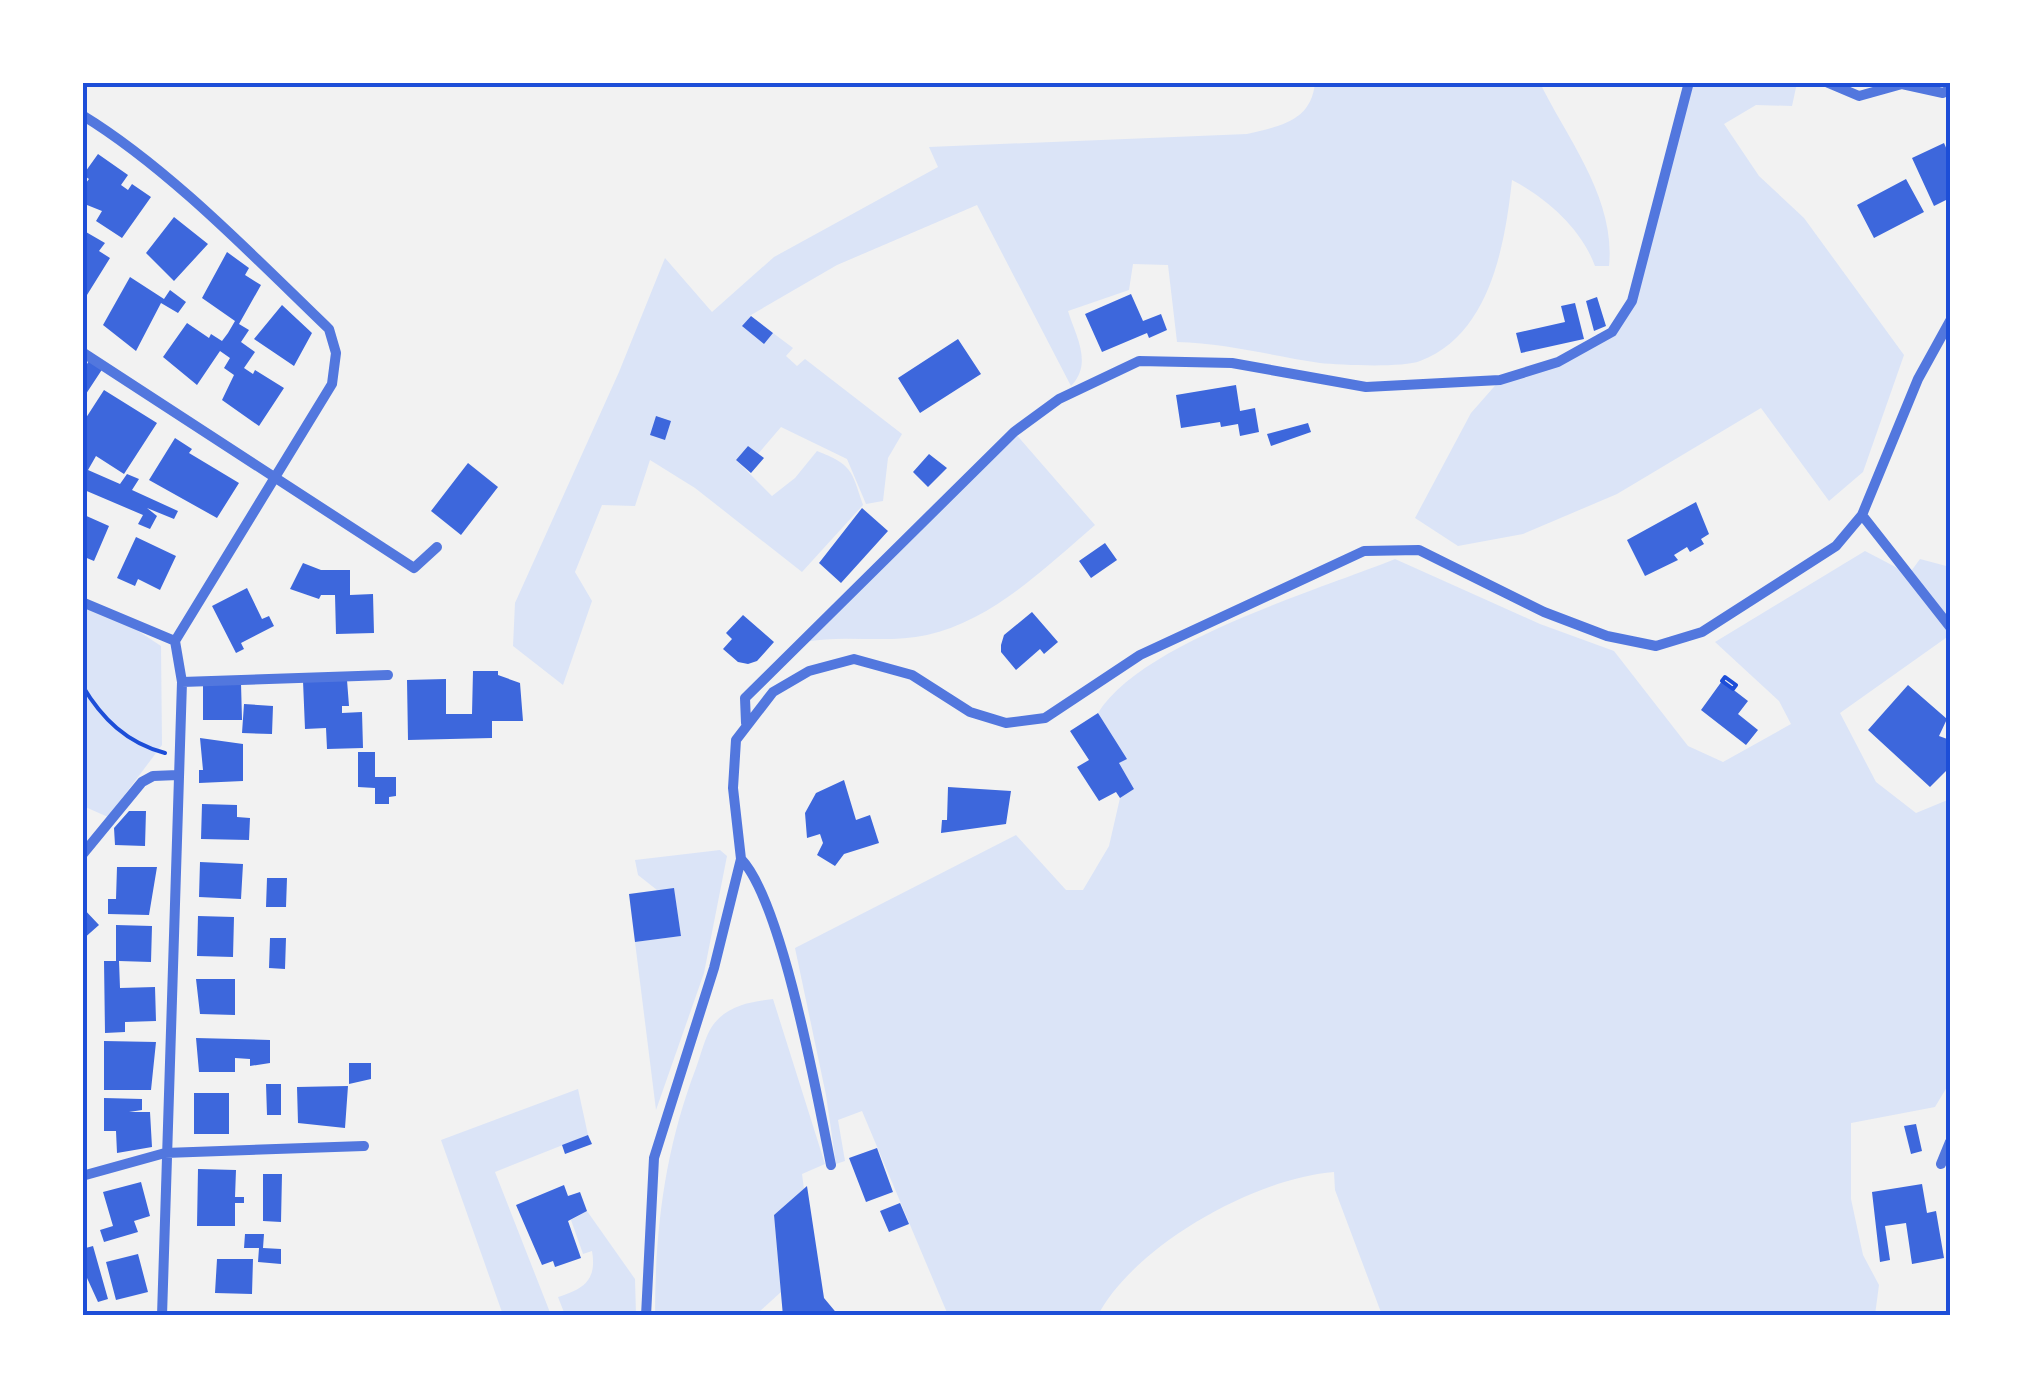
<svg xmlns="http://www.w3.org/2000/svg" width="2033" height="1398" font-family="Commissioner,sans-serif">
  <rect width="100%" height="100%" fill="#f2f2f2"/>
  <path fill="#dbe4f7" d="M1315,83H1540C1568,140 1616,199 1609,266H1595C1581,228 1546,198 1512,180C1505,245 1490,335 1420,361C1403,368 1340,365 1320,363C1272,356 1226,343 1177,342L1168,265L1133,264L1129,290L1068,311C1076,337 1093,363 1071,386L977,205L837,265L751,315L743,326L773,333L793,348L786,356L797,366L805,359L902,434L888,458L883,501L866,504L847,459L781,427L758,454L748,446L736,460L772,496L795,478L817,451C852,465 851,469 863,505L802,572L695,488L650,460L635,506L602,505L575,572L592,601L563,685L513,646L515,603L619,372L665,258L712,312L774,257L938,167L929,147L1247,134C1281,126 1311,121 1315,83Z
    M1689,83H1797L1792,106L1756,105L1724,124L1759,176L1804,218L1904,355L1863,472L1829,501L1761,408L1617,494L1523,534L1458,546L1415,518L1471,413L1500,380L1558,362L1612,332L1632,301Z
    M1014,432L1095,525C1046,567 993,620 927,635C886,644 845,634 804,642Z
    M1865,551L1909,574L1920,559L1950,567V635L1840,713L1876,782L1916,813L1950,799V987L1946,994L1950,1082L1935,1107L1851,1123V1199L1863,1255L1879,1285L1875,1315H1382L1335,1190L1334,1172C1256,1178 1136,1244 1098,1315H948L862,1111L838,1120L845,1161L836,1164L826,1095L795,948L1016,835L1066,890H1083L1109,846L1120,798L1134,789L1119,763L1126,759L1098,713C1142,642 1316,591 1395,559L1540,624L1614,651L1688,746L1723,762L1791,724L1779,701L1715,642Z
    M82,605L123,621L161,646L162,745L108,817L83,806Z
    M720,850L727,856L704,973L656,1110L635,942L681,936L674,889L657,890L638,875L635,860Z
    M773,999L825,1164L802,1174L804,1189L774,1215L781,1292L760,1311L763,1315L655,1316C655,1229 665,1149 696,1068C701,1055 705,1036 713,1025C728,1005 750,1002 773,999Z
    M578,1089L588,1135L495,1172L551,1315H503L441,1140Z
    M587,1211L635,1279L636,1315H565L558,1297C584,1289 597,1280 592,1251L583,1254L571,1220Z"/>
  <path fill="#3d67dc" d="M1944,143L1950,157V198L1934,206L1912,158Z
    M98,154L128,175L121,185L128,190L132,184L151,197L122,238L96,221L102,211L82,203V188L89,179L83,175Z
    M1906,179L1924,212L1874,238L1857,205Z
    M174,217L208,244L174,281L146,253Z
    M86,232L105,243L99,251L110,258L82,303Z
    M227,252L249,268L245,275L261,285L239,324L249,330L241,342L255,352L244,368L253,374L255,370L284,388L259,426L222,400L234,375L224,368L230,358L220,351L197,385L163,357L187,323L209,338L211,334L222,341L228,333L235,321L202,298Z
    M130,277L164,299L170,290L186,302L178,313L161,303L136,351L103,325Z
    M1131,294L1143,321L1161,314L1167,330L1149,338L1147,333L1102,352L1085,314Z
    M1597,297L1606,326L1594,331L1586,301Z
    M1575,303L1584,339L1521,353L1516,333L1565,322L1561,306Z
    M282,305L312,333L294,366L254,339Z
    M751,316L773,333L764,344L742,326Z
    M958,339L981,374L920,413L898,378Z
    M92,356L105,365L82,400V372Z
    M1236,385L1240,411L1255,408L1259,432L1240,436L1238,424L1221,427L1220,422L1181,428L1176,395Z
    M104,390L157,423L124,474L96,456L88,470L120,484L127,474L139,479L132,490L178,511L174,519L147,508L157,516L150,529L138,524L143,515L82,489V424Z
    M656,416L671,421L665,440L650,435Z
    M1308,423L1311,432L1271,446L1267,434Z
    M175,438L192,449L189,453L239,483L217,518L149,480Z
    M748,446L764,458L751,473L736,460Z
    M929,454L947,468L928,487L913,472Z
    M468,463L498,487L461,535L431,511Z
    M1696,502L1709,534L1701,539L1704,544L1690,552L1687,547L1674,555L1678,560L1645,576L1627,540Z
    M862,508L888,531L841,583L819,563Z
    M82,514L109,526L94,561L82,556Z
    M136,537L176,556L160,590L138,579L135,586L117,578Z
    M1105,543L1117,560L1091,578L1079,561Z
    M303,563L321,570H350V595L373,594L374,633L336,634L335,595H321L319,599L290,589Z
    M247,588L262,619L269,616L274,626L241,643L244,649L236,653L212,606Z
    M1032,612L1058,642L1044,654L1040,649L1016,670L1001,652V645L1004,635Z
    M743,615L774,642L757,661L748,664L738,662L723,649L732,639L726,633Z
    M473,671H498V675L520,683L523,721H492V738L408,740L407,680L446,679V714H472Z
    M347,680L349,706H342V713L362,712L363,748L327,749L326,728L305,729L303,681Z
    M1722,681L1748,701L1738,714L1758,730L1746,745L1701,710Z
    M203,683H241L242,720H203Z
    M1908,685L1947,719L1939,736L1950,740V767L1930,787L1868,730Z
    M244,704L273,706L272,734L242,733Z
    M1098,713L1127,759L1119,763L1134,789L1120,798L1116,792L1099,801L1077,767L1089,760L1070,731Z
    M200,738L243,744V781L199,783V770H203Z
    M358,752H375V777H396V796L389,797V804H375V788L358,787Z
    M844,780L856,820L870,815L879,843L844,854L835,866L817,855L823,843L820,834L807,838L805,813L816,793Z
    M948,787L1011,791L1006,824L941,833L942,820H947Z
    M202,804L237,805V817L250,818L249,840L201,839Z
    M129,811H146L145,846L115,845L114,828Z
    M200,862L243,864L241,899L199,897Z
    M117,867H157L149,915L108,914V899H116Z
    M267,878H287L286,907H266Z
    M674,888L681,936L635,942L629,894Z
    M82,907L99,925L82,940Z
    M198,916L234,917L233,957L197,956Z
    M116,925L152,926L151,962L119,961L120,988L155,987L156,1021L125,1022V1032L105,1033L104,961H116Z
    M270,938H286L285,969L269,968Z
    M196,979H235V1015L200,1014Z
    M196,1038L270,1040V1063L250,1066V1059L235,1058V1072H199Z
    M104,1041L156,1042L151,1090H104Z
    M349,1063H371V1079L349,1084Z
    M266,1084H281V1115H267Z
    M348,1086L345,1128L298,1123L297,1087Z
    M194,1093H229V1134H194Z
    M104,1098L142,1099V1110L129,1112H150L152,1147L117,1153L116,1131H104Z
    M1916,1124L1922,1151L1911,1154L1904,1126Z
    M588,1135L592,1144L565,1154L562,1145Z
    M877,1148L893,1192L866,1202L849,1158Z
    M198,1169L236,1170L235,1197H244V1203H235V1226H197Z
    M263,1174H282L281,1222L263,1221Z
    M141,1182L150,1216L134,1221L138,1232L104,1242L100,1230L113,1226L103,1192Z
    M1922,1184L1927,1213L1936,1211L1944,1258L1912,1264L1906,1223L1885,1226L1890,1260L1880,1262L1872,1192Z
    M564,1185L568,1196L580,1192L587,1211L568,1221L581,1258L555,1267L553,1261L542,1265L516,1205Z
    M807,1186L824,1298L839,1316H783L774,1215Z
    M900,1203L909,1224L889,1232L880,1211Z
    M245,1234H264L263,1248L281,1249V1264L258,1262L259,1248H244Z
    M93,1246L108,1299L98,1302L82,1267V1249Z
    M138,1254L148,1292L116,1300L106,1262Z
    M217,1259H253L252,1294L215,1293Z"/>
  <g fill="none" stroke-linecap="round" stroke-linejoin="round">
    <path stroke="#1d4ed8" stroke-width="4" d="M1725,677L1736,685L1733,689L1722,681Z
      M82,685C102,719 127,743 165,753"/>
    <path stroke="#5277de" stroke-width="10" d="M1826,82L1859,96L1902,84L1943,93L1950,89
      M82,115C169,168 255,258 329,329L336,353L332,384L175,641
      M82,352L414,568L437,547
      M1862,515L1950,627
      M82,602L175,641L182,682L162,1316
      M182,682L388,675
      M746,723L745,698L1014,432L1059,399L1139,361L1232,363L1366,387L1500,380L1558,362L1612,332L1632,301L1689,82
      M82,855L142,782L153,776L178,775
      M741,859C782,901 818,1100 831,1165
      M1941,1164L1950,1142
      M82,1176L165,1153L364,1146
      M646,1316L654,1158L714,968L741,859L733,788L736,740L773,692L809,671L854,659L912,675L970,712L1006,723L1045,718L1140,655L1364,551L1419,550L1544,612L1607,636L1656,646L1702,632L1836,546L1862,515L1918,379L1950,321"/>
  </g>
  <rect width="2033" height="1398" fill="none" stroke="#ffffff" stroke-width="170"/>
  <rect x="85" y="85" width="1863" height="1228" fill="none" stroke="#1d4ed8" stroke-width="4"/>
</svg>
